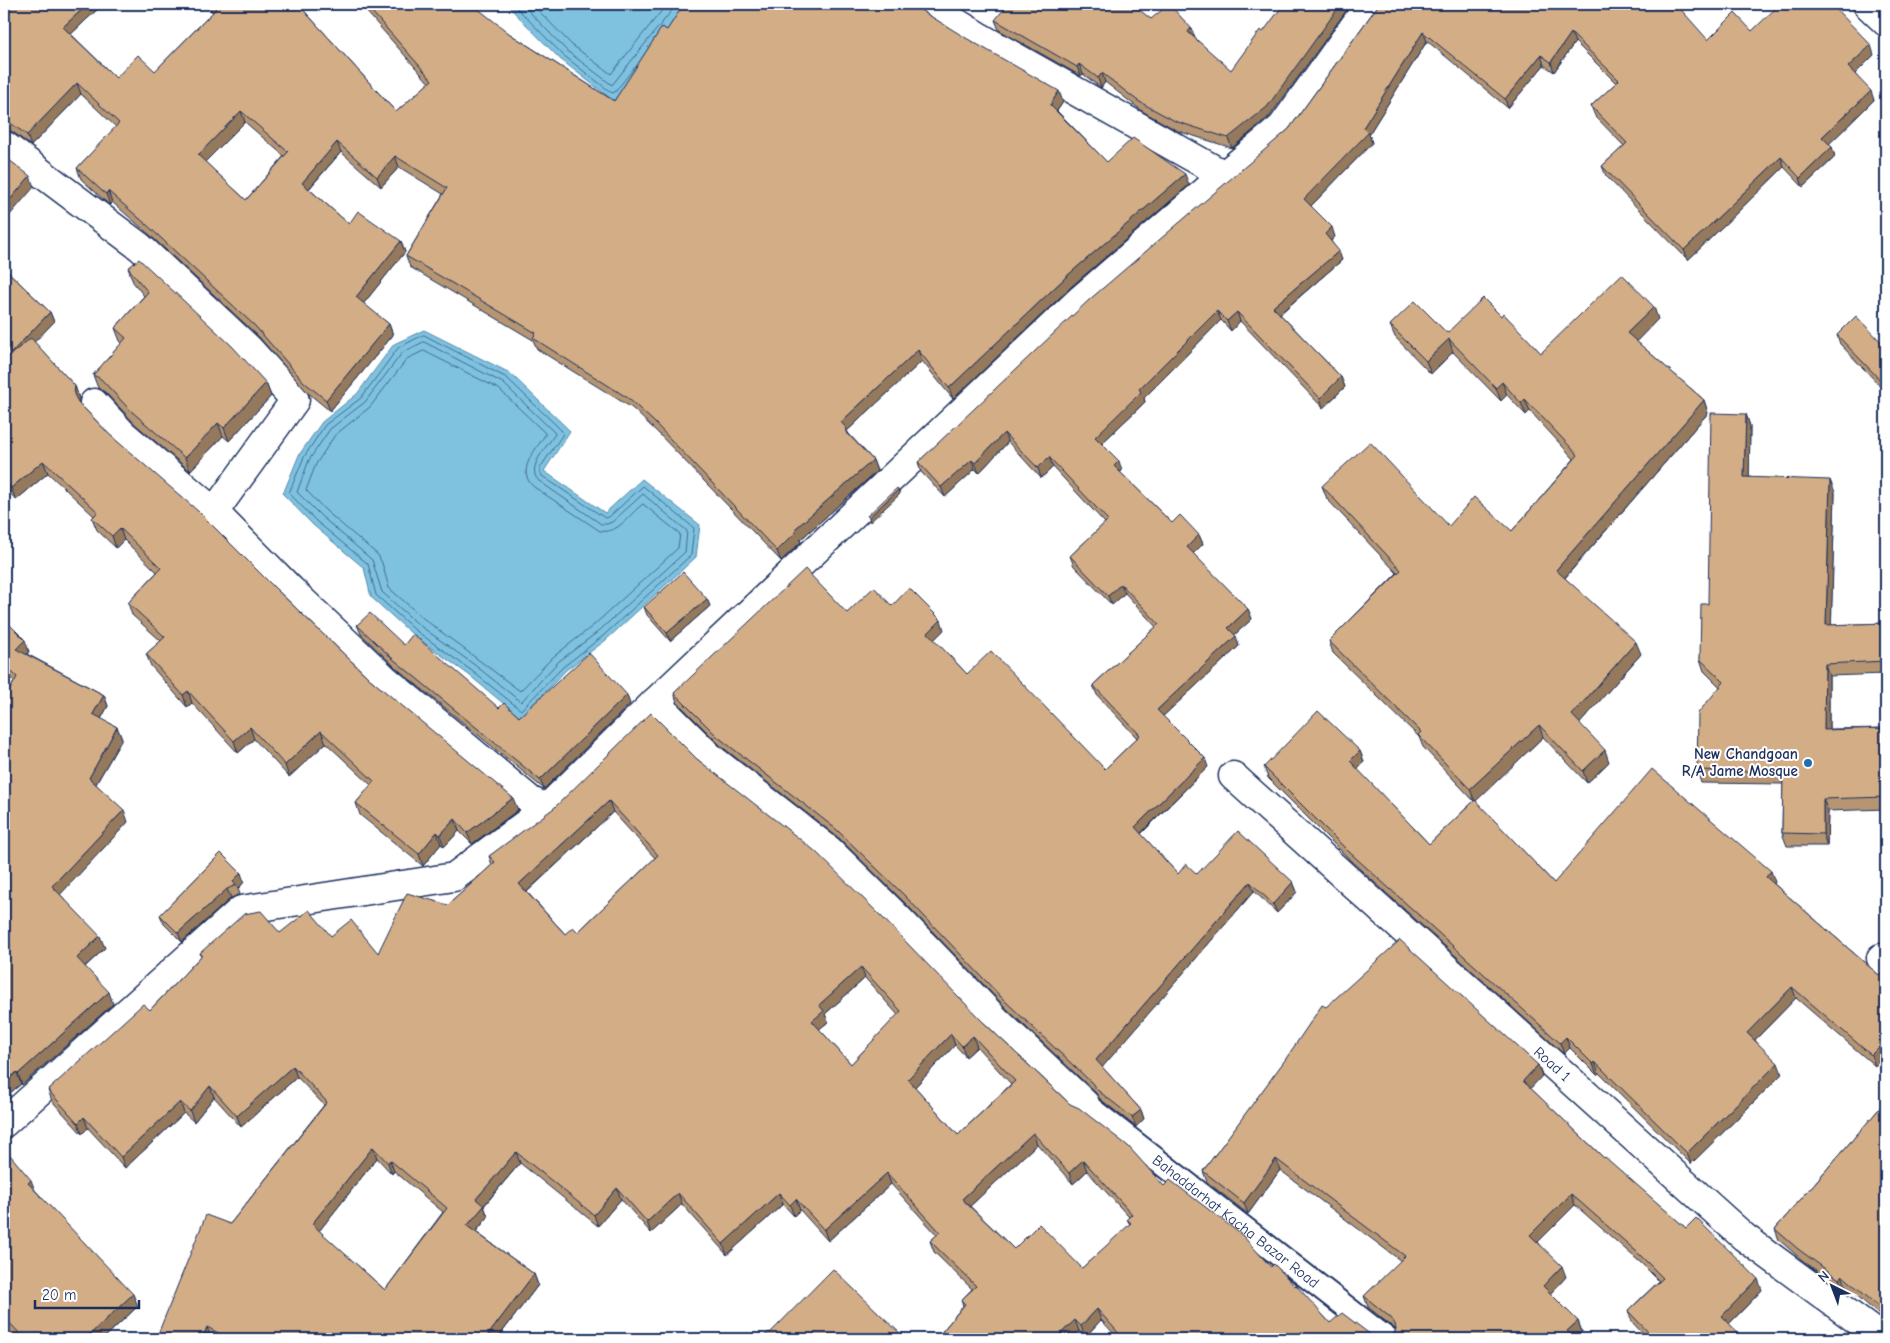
<svg xmlns="http://www.w3.org/2000/svg" width="1890" height="1343" font-family="'Comic Neue',sans-serif">
  <rect width="100%" height="100%" fill="#fff"/>
  <filter id="ink" filterUnits="userSpaceOnUse"><feTurbulence type="fractalNoise" baseFrequency=".02" numOctaves="2"/><feDisplacementMap in="SourceGraphic" scale="10" xChannelSelector="R" yChannelSelector="G"/><feConvolveMatrix kernelMatrix="1 2 1 2 8 2 1 2 1" color-interpolation-filters="sRGB"/></filter>
  <g filter="url(#ink)">
    <path fill="#7ec2df" stroke="#5687ab" d="M506,4H687L688,7L614,101L560,59Z
      M424,330L510,373L570,431L544,471L605,513L642,479L700,525L696,557L606,640L566,670L521,718L469,675L412,634L371,597L364,568L313,525L283,494L299,455L322,422L357,394L394,344Z"/>
    <g fill="none" stroke-linecap="round" stroke-linejoin="round">
      <path stroke="#436a92" stroke-width="1" d="M513,4L563,55L612,93L615,92L634,68
        M522,4L567,51L612,85L677,4
        M532,4L572,45L611,74L667,4
        M424,335L507,378L562,431L563,434L540,468V472L542,476L605,518L609,517L643,486L694,528L691,555L603,636L563,667L521,710L472,671L415,630L376,595L368,564L316,521L289,493L304,457L325,425L361,398L398,348Z
        M424,342L503,383L554,432L555,434C547,447 525,468 539,481L601,524H607L612,522L643,494L687,531L685,552L599,631L558,662L521,702L476,666L419,625L382,592L372,560L321,516L297,492L309,460L330,429L365,402L402,353Z
        M424,351L499,389L545,433V435C535,451 515,471 534,487L600,531C619,534 629,514 643,504L680,534L678,548L594,625L553,657L520,691L424,619L389,588L382,563L378,555L326,511L306,490L316,464L335,435L370,407L407,359Z"/>
      <defs>
        <g id="pedestrian">
          <path id="s1" d="M1085,1104L1387,1339"/>
        </g>
        <g id="minor">
          <path d="M926,4L978,36L1224,175"/>
          <path d="M4,145L140,247L248,348L295,400L214,512"/>
          <path d="M94,403L124,435L214,512L291,590L385,679L531,801L547,808"/>
          <path d="M655,702L711,758L829,850L897,917L997,1021L1085,1104"/>
          <path id="s2" d="M1233,776L1744,1237L1883,1339"/>
          <path d="M1881,958L1886,964"/>
        </g>
        <path id="tertiary" d="M1867,4L1886,22
          M4,1123L241,910L454,877L547,808L655,702L1082,298L1224,175L1282,127L1370,4"/>
      </defs>
      <use href="#pedestrian" stroke="#1b2f5e" stroke-width="26"/>
      <use href="#minor" stroke="#1b2f5e" stroke-width="31"/>
      <use href="#tertiary" stroke="#1b2f5e" stroke-width="31"/>
      <use href="#pedestrian" stroke="#fff" stroke-width="22"/>
      <use href="#minor" stroke="#fff" stroke-width="28"/>
      <use href="#tertiary" stroke="#fff" stroke-width="28"/>
    </g>
    <path fill="#b59572" stroke="#1b2f5e" fill-rule="evenodd" d="M4,4H103L71,34L116,78L155,71L213,12L211,11L209,4H298L396,112L429,83L365,10L363,4H457L462,8L510,34L614,101L667,30L914,6L1063,102L1057,111L1107,162L1189,185L1072,286L953,399L922,361L847,431L849,434L873,460L877,471L800,540L801,542L781,561L658,433L632,408L537,349L533,340L410,267L406,256L443,194L399,167L381,187L341,152L309,189L349,224L401,241L405,252L363,304L389,324L393,335L330,411L308,393L259,337L151,236L112,202L110,205L106,202L81,179L77,168L116,127L81,94L31,146L13,132L6,130H4ZM245,122L284,156L246,200L205,162Z
      M1379,4L1708,40L1752,31L1874,55L1855,74L1874,100L1829,144L1832,147L1835,157L1803,187L1784,167L1688,260L1606,176L1602,166L1624,146L1595,116L1591,106L1616,83L1575,42L1554,72L1544,65L1508,108L1427,41L1369,134L1372,143L1311,206L1335,237L1331,241L1342,260L1280,314L1341,377L1345,387L1323,408L1240,321L1231,331L1221,320L1144,398L1145,402L1102,443L1122,471L1120,472L1172,523L1199,535L1203,544L1193,554L1248,609L1252,619L1234,635L1239,646L1163,716L1208,767L1141,834L1178,874H1197L1293,882L1297,892L1277,913L1254,891L1102,1067L1141,1110L1144,1119L1136,1127L1100,1099L1096,1093L1008,1010L908,906L840,839L721,746L677,702L674,693L847,613L892,606L944,630L934,640L967,674L1105,769L1137,738L1097,695L1093,685L1156,627L1125,593L1112,605L1074,566L1070,556L1105,523L1053,467L1041,478L1008,442L979,473L975,469L945,497L921,472L918,462L1289,129Z
      M1151,19L1195,38L1270,116L1232,148L1178,131L1142,111L1105,82L1101,88L1083,74L1081,76L999,30L995,20Z
      M4,268L50,312L54,322L34,342L75,386L79,398V403L110,435L276,589L370,679L518,810L472,844L459,831L444,847L441,844L423,866L360,815L356,803L371,785L326,743L289,777L254,739L238,753L192,703L187,707L151,666L146,654L161,641L132,615L128,603L157,572L124,540L116,548L97,530L92,518L94,516L48,473L16,500L4,486V360L9,356L4,351Z
      M128,268L266,383L271,396L229,441L223,436L190,471L135,424L105,392L98,388L93,375L122,343L120,341L115,328L144,296L133,282Z
      M1501,316L1541,353L1658,319L1636,341L1704,400L1708,413L1565,578L1641,654L1579,724L1609,762L1587,783L1543,737L1475,801L1554,883L1775,882L1774,884L1879,975L1886,1055L1875,1066L1796,998L1755,1040L1782,1074L1691,1164L1599,1073L1597,1075L1570,1048L1564,1054L1351,861L1268,778L1264,767L1360,751L1364,762L1357,769L1429,844L1474,801L1423,747L1419,737L1333,653L1329,641L1397,573L1327,499L1322,486L1449,526L1512,531L1574,459L1530,411L1526,415L1507,395L1501,401L1453,352L1431,374L1395,337L1390,325L1447,333Z
      M1837,335L1886,347V346V392L1840,344Z
      M1746,414L1750,426L1749,477L1835,492L1831,625L1886,623V674L1829,676V729L1886,728V809L1828,811L1827,846H1787L1782,833L1783,784L1701,783L1697,770L1720,687L1704,671L1700,659L1708,604Z
      M707,599L710,606L670,641L647,615L644,607Z
      M4,619L29,652L27,654L104,695L108,706L101,719L117,727L122,739L96,784L128,822L60,894L105,948L85,967L113,1004L22,1085L21,1084L4,1098V700L14,682L4,671Z
      M357,625L499,708L519,717L630,704L544,789L395,667L361,634Z
      M697,759L982,1021L1070,1104L1164,1186L1271,1267L1295,1286L1330,1323L1377,1339H1119L1101,1320L1085,1337L1079,1331L1070,1339H936L963,1306L961,1300L972,1289L934,1252L930,1241L937,1235L891,1184L828,1241L800,1210L794,1216L783,1204L727,1255L682,1204L651,1233L621,1199L598,1226L520,1163L484,1206L488,1217L476,1232L534,1274L538,1285L497,1339H213L211,1338L156,1339L230,1224L324,1105L297,1077L241,1127L214,1097L194,1122L184,1113L125,1168L88,1128L82,1134L52,1101L48,1090L150,1010L201,956L200,953L280,933L331,936L378,953L448,905L492,865L489,856ZM613,812L655,858L578,932L565,934L527,892ZM865,978L898,1015L851,1064L819,1029L828,1022L825,1014ZM955,1045L966,1057L977,1047L1011,1084L958,1135L915,1087ZM1037,1144L1073,1184L1087,1171L1129,1217L1127,1219L1130,1225L1082,1268L1014,1249L970,1206ZM377,1158L392,1174L394,1171L443,1212L385,1290L319,1231Z
      M221,853L244,882L238,889L240,894L231,898L182,942L164,924L160,915Z
      M1326,1007L1538,1065L1542,1076L1530,1088L1604,1158L1686,1228L1762,1290L1729,1324L1744,1339H1648L1632,1322L1628,1311L1659,1281L1641,1263L1575,1205L1538,1242L1566,1277L1550,1294L1578,1321L1582,1332L1575,1339L1393,1336L1396,1330L1395,1329L1368,1307L1364,1296L1401,1261L1280,1170L1248,1214L1207,1182L1203,1171Z
      M1886,1101V1321L1846,1286L1843,1290L1802,1260L1779,1240L1775,1229Z
      M4,1150L35,1190L138,1306L103,1339H17L4,1325Z"/>
    <path fill="#94795d" stroke="#1b2f5e" d="M88,4H103L67,38L63,27Z
      M1341,4H1351L1270,116L1232,148L1228,138Z
      M1191,28L1195,38L1188,32Z
      M1423,32L1427,41L1369,134L1372,143L1308,209L1304,199L1363,128Z
      M1571,33L1575,42L1554,72L1551,62Z
      M1871,45L1874,55L1852,77L1848,67Z
      M1541,55L1544,65L1508,108L1505,99Z
      M1079,64L1083,74L1081,76L1077,67Z
      M1102,73L1105,82L1101,88L1098,78Z
      M77,83L81,94L31,146L27,135Z
      M1059,91L1063,102L1054,115L1050,105Z
      M1871,91L1874,100L1826,147L1822,137Z
      M241,111L245,122L202,165L198,155Z
      M337,142L341,152L305,193L302,183Z
      M1832,147L1835,157L1803,187L1800,178Z
      M395,156L399,167L381,187L377,177Z
      M1781,157L1784,167L1688,260L1684,250Z
      M1185,174L1189,185L1072,286L953,399L949,388L1068,275Z
      M30,176L34,187L4,222V207Z
      M108,191L112,202L110,205L106,194Z
      M1332,227L1335,237L1328,243L1325,234Z
      M401,241L405,252L360,308L356,297Z
      M1339,251L1342,260L1277,316L1273,307Z
      M1654,307L1658,319L1632,346L1627,333Z
      M1217,311L1221,320L1144,398L1145,402L1099,446L1095,437L1139,389Z
      M50,312L54,322L15,362L11,353Z
      M1237,312L1240,321L1231,331L1227,321Z
      M389,324L393,335L330,411L326,400Z
      M1449,339L1453,352L1431,374L1426,361Z
      M918,350L922,361L847,431L851,440L841,422Z
      M1341,377L1345,387L1323,408L1320,398Z
      M1502,382L1507,395L1501,401L1496,388Z
      M266,383L271,396L229,441L224,428Z
      M75,386L79,398V406L74,394Z
      M1525,399L1530,411L1526,415L1521,403Z
      M1704,400L1708,413L1561,582L1556,570Z
      M1746,414L1750,426L1749,490L1744,477Z
      M218,423L223,436L190,471L185,458Z
      M1004,433L1008,442L979,473L975,463Z
      M1049,457L1053,467L1041,478L1038,468Z
      M873,460L877,471L800,540L801,542L781,561L777,551L795,529Z
      M972,460L975,469L945,497L941,487Z
      M43,461L48,473L16,500L11,488Z
      M1119,461L1122,471L1117,475L1114,466Z
      M1830,480L1835,492L1831,638L1826,625Z
      M898,490L900,494L870,522L869,517Z
      M120,528L124,540L116,548L112,536Z
      M1199,535L1203,544L1190,557L1187,547Z
      M1121,584L1125,593L1112,605L1108,596Z
      M707,599L710,606L670,641L667,633Z
      M1248,609L1252,619L1231,638L1228,628Z
      M941,620L944,630L931,643L928,633Z
      M1236,636L1239,646L1160,719L1157,710Z
      M25,640L29,652L20,661L16,649Z
      M1636,642L1641,654L1576,728L1572,715Z
      M1825,664L1829,676V742L1824,730Z
      M188,691L192,703L187,707L183,695Z
      M104,695L108,706L97,726L93,714Z
      M627,695L630,704L544,789L540,780Z
      M1539,725L1543,737L1475,802L1470,789Z
      M117,727L122,739L93,789L89,778Z
      M250,727L254,739L238,753L234,741Z
      M321,731L326,743L289,777L285,765Z
      M1605,750L1609,762L1587,783L1583,771Z
      M1360,751L1364,762L1354,772L1350,761Z
      M1205,758L1208,767L1138,836L1135,827Z
      M513,798L518,810L472,844L467,833Z
      M1823,799L1828,811L1827,846L1823,834Z
      M609,801L613,812L523,895L519,884Z
      M124,810L128,822L57,898L52,886Z
      M455,819L459,831L444,847L440,835Z
      M437,832L441,844L423,866L419,854Z
      M1771,871L1775,882L1770,888L1766,877Z
      M241,873L244,882L238,889L236,885L233,881Z
      M1250,882L1254,891L1100,1070L1096,1060Z
      M1293,882L1297,892L1277,913L1273,904Z
      M227,889L231,898L182,942L178,933Z
      M100,936L105,948L81,970L77,958Z
      M861,967L865,978L825,1014L828,1022L816,1032L812,1021L819,1005Z
      M1792,987L1796,998L1751,1044L1747,1033Z
      M109,992L113,1004L22,1085L18,1074Z
      M951,1034L955,1045L912,1090L908,1079Z
      M973,1036L977,1047L966,1057L962,1046Z
      M1566,1037L1570,1048L1564,1054L1560,1043Z
      M1886,1040V1055L1875,1066L1871,1055Z
      M1595,1062L1599,1073L1597,1075L1593,1064Z
      M1778,1063L1782,1074L1691,1164L1687,1153Z
      M1538,1065L1542,1076L1527,1092L1523,1081Z
      M293,1066L297,1077L241,1127L237,1116Z
      M17,1072L21,1084L4,1098V1083Z
      M210,1086L214,1097L194,1122L190,1111Z
      M180,1102L184,1113L125,1168L121,1157Z
      M1141,1110L1144,1119L1136,1127L1132,1117Z
      M84,1117L88,1128L82,1134L78,1123Z
      M1033,1133L1037,1144L966,1210L962,1199Z
      M373,1147L377,1158L316,1235L312,1224Z
      M516,1152L520,1163L480,1210L476,1199Z
      M1276,1159L1280,1170L1248,1214L1244,1203Z
      M390,1160L394,1171L392,1174L388,1163Z
      M1083,1160L1087,1171L1073,1184L1069,1173Z
      M887,1173L891,1184L828,1241L824,1230Z
      M31,1180L36,1193L28,1183Z
      M617,1188L621,1199L598,1226L594,1215Z
      M678,1193L682,1204L651,1233L647,1222Z
      M779,1193L783,1204L727,1255L723,1244Z
      M1571,1194L1575,1205L1534,1246L1530,1235Z
      M796,1199L800,1210L794,1216L790,1205Z
      M484,1206L488,1217L471,1237L467,1226Z
      M1562,1266L1566,1277L1547,1297L1543,1286Z
      M534,1274L538,1285L497,1339H485Z
      M1842,1275L1846,1286L1843,1290L1839,1279Z
      M1758,1279L1762,1290L1726,1327L1722,1316Z
      M133,1294L138,1306L103,1339H85Z
      M1097,1309L1101,1320L1085,1337L1081,1326Z
      M1075,1320L1079,1331L1070,1339H1055Z
      M1578,1321L1582,1332L1574,1339L1567,1331Z
      M207,1327L211,1338V1339H202Z"/>
    <path fill="#d3ad85" stroke="#1b2f5e" fill-rule="evenodd" d="M4,4H88L63,27L116,78L138,55L155,71L216,9L211,4H298L396,112L432,80L365,4H457L462,8L465,4H472L510,34L614,101L662,27L667,30L684,4H911L914,6L966,38L1059,91L1050,105L1107,162L1133,138L1185,174L1068,275L949,388L918,350L841,422L847,429L845,431L873,460L795,529L797,531L777,551L654,422L628,398L533,338L536,333L406,256L447,188L395,156L377,177L337,142L302,183L349,224L358,211L401,241L356,297L389,324L326,400L304,382L255,326L147,225L108,191L106,194L102,191L77,168L119,123L77,83L27,135L9,122L4,119ZM241,111L288,152L246,200L198,155Z
      M1008,4H1132L1151,19L1169,4L1191,28L1188,32L1231,70L1260,30L1263,32L1284,4H1341L1267,107L1228,138L1175,121L1138,101L1102,73L1098,78L1079,64L1077,67L995,20Z
      M1379,4H1676L1708,40L1735,13L1752,31L1780,4H1831L1871,45L1848,67L1871,91L1822,137L1832,147L1800,178L1781,157L1684,250L1602,166L1627,143L1591,106L1619,80L1571,33L1551,62L1541,55L1505,99L1423,32L1363,128L1368,133L1304,199L1332,227L1325,234L1339,251L1273,307L1341,377L1320,398L1237,312L1227,321L1217,311L1139,389L1141,392L1095,437L1119,461L1114,466L1172,523L1180,515L1199,535L1187,547L1248,609L1228,628L1236,636L1157,710L1205,758L1135,827L1178,874L1186,864L1197,874L1238,831L1293,882L1273,904L1250,882L1096,1060L1141,1110L1132,1117L1096,1089L1092,1083L1004,1000L905,896L836,829L718,737L674,693L805,569L847,613L874,587L892,606L909,588L941,620L928,633L967,674L991,651L1105,769L1140,735L1093,685L1159,624L1121,584L1108,596L1070,556L1108,520L1049,457L1038,468L1004,433L975,463L972,460L941,487L918,462L1089,300L1289,129Z
      M4,156L30,176L4,207Z
      M139,259L232,346L266,383L224,428L218,423L185,458L130,410L101,379L93,375L126,338L115,328L148,292L128,268Z
      M4,268L50,312L11,353L4,345Z
      M1622,274L1654,307L1627,333L1704,400L1556,570L1636,642L1572,715L1605,750L1583,771L1539,725L1470,789L1418,735L1421,732L1329,641L1401,570L1322,486L1370,442L1449,526L1474,497L1512,531L1578,455L1525,399L1521,403L1502,382L1496,388L1449,339L1426,361L1390,325L1415,301L1447,333L1483,298L1501,316L1503,313L1541,353Z
      M1856,316L1886,347V346V386L1837,335Z
      M31,338L75,386L74,394L78,402L110,435L199,512L276,589L370,679L513,798L467,833L455,819L440,835L437,832L419,854L356,803L374,781L321,731L285,765L250,727L234,741L188,691L183,695L146,654L165,637L128,603L161,568L120,528L112,536L92,518L98,512L43,461L11,488L4,480V360Z
      M1711,413L1746,414L1744,477L1830,480L1826,625L1886,623V661L1825,664L1824,730L1886,728V797L1823,799V834L1782,833L1783,772L1697,770L1698,713L1724,682L1700,659L1701,604H1708Z
      M897,488L898,490L869,517L867,516Z
      M683,572L707,599L667,633L644,607Z
      M370,613L404,645L413,634L499,708L504,703L519,717L589,653L627,695L540,780L392,658L357,625Z
      M4,619L25,640L16,649L104,695L93,714L117,727L89,778L124,810L52,886L100,936L77,958L109,992L18,1074L17,1072L4,1083V700L17,677L4,664Z
      M1318,711L1360,751L1350,761L1429,844L1475,800L1554,883L1652,769L1771,871L1766,877L1879,975L1886,968V1040L1871,1055L1792,987L1747,1033L1778,1063L1687,1153L1595,1062L1593,1064L1566,1037L1560,1043L1347,850L1264,767Z
      M651,713L697,759L815,851L882,917L982,1021L1070,1104L1079,1108L1128,1146L1164,1186L1170,1180L1242,1235L1271,1267L1274,1264L1295,1286L1296,1285L1330,1323L1342,1313L1375,1338L1377,1339H1124L1097,1309L1081,1326L1075,1320L1055,1339H936L965,1304L961,1300L976,1286L930,1241L940,1232L887,1173L824,1230L796,1199L790,1205L779,1193L723,1244L678,1193L647,1222L617,1188L594,1215L516,1152L476,1199L484,1206L467,1226L534,1274L485,1339H230L207,1327L202,1339H156L206,1215L230,1224L327,1102L293,1066L237,1116L210,1086L190,1111L180,1102L121,1157L84,1117L78,1123L48,1090L143,1004L150,1010L202,955L200,953L244,914L261,911L280,933L309,910L331,936L351,920L378,953L407,893L448,905L495,862L489,856L554,808ZM609,801L658,855L578,932L573,927L565,934L519,884ZM861,967L901,1011L851,1064L812,1021L824,1011L819,1005ZM951,1034L962,1046L973,1036L1015,1081L958,1135L908,1079ZM1033,1133L1069,1173L1083,1160L1132,1214L1127,1219L1131,1223L1082,1268L1039,1224L1014,1249L962,1199ZM373,1147L388,1163L390,1160L447,1208L385,1290L312,1224Z
      M221,853L241,873L233,881L236,885L227,889L178,933L160,915Z
      M1400,940L1538,1065L1523,1081L1604,1158L1605,1157L1686,1228L1696,1218L1758,1279L1722,1316L1744,1339H1655L1628,1311L1663,1278L1637,1252L1571,1194L1530,1235L1562,1266L1543,1286L1578,1321L1567,1331L1575,1339H1389L1393,1336L1396,1330L1395,1324L1391,1318L1364,1296L1405,1256L1276,1159L1244,1203L1203,1171L1285,1060L1322,1005L1326,1007Z
      M1886,1101V1313L1842,1275L1839,1279L1798,1249L1775,1229Z
      M5,1149L31,1180L28,1183L133,1294L85,1339H25L4,1317V1150Z
      M833,1269L906,1339H761L769,1332L770,1333Z"/>
  </g>
  <circle fill="#1f6fb2" stroke="#fff" stroke-width="2" cx="1808" cy="763" r="5"/>
  <g text-anchor="middle" dominant-baseline="central" stroke-width="4" stroke-linejoin="round" paint-order="stroke">
    <g font-size="15" font-weight="bold" fill="#1b2f5e" stroke="#fff" text-anchor="end">
      <text x="1798" y="754">New Chandgoan<tspan x="1798" dy="17">R/A Jame Mosque</tspan></text>
    </g>
    <g font-size="15" fill="#1b2f5e" stroke="#fff">
      <text stroke="none"><textPath href="#s2" startOffset="430">Road 1</textPath></text>
      <text stroke="none"><textPath href="#s1" startOffset="191">Bahaddarhat Kacha Bazar Road</textPath></text>
    </g>
  </g>
  <rect width="1890" height="1343" fill="none" stroke="#fff" stroke-width="20"/>
  <rect x="10" y="10" width="1870" height="1323" fill="none" stroke="#1b2f5e" stroke-width="2" filter="url(#ink)"/>
  <g transform="translate(1832 1286) rotate(318)" stroke="#ffffff" stroke-width="4" paint-order="stroke">
  <path d="M0-4L9 19L0 12L-9 19Z" fill="#1b2f5e"/>
  <text y="-8" font-size="14" font-weight="bold" text-anchor="middle" fill="#1b2f5e">N</text>
  </g>
  <path d="M35 1300v8h104v-8" fill="none" stroke="#1b2f5e" stroke-width="2.5"/>
  <text x="42" y="1300" font-size="15" fill="#1b2f5e" stroke="#ffffff" stroke-width="4" paint-order="stroke">20 m</text>
</svg>
